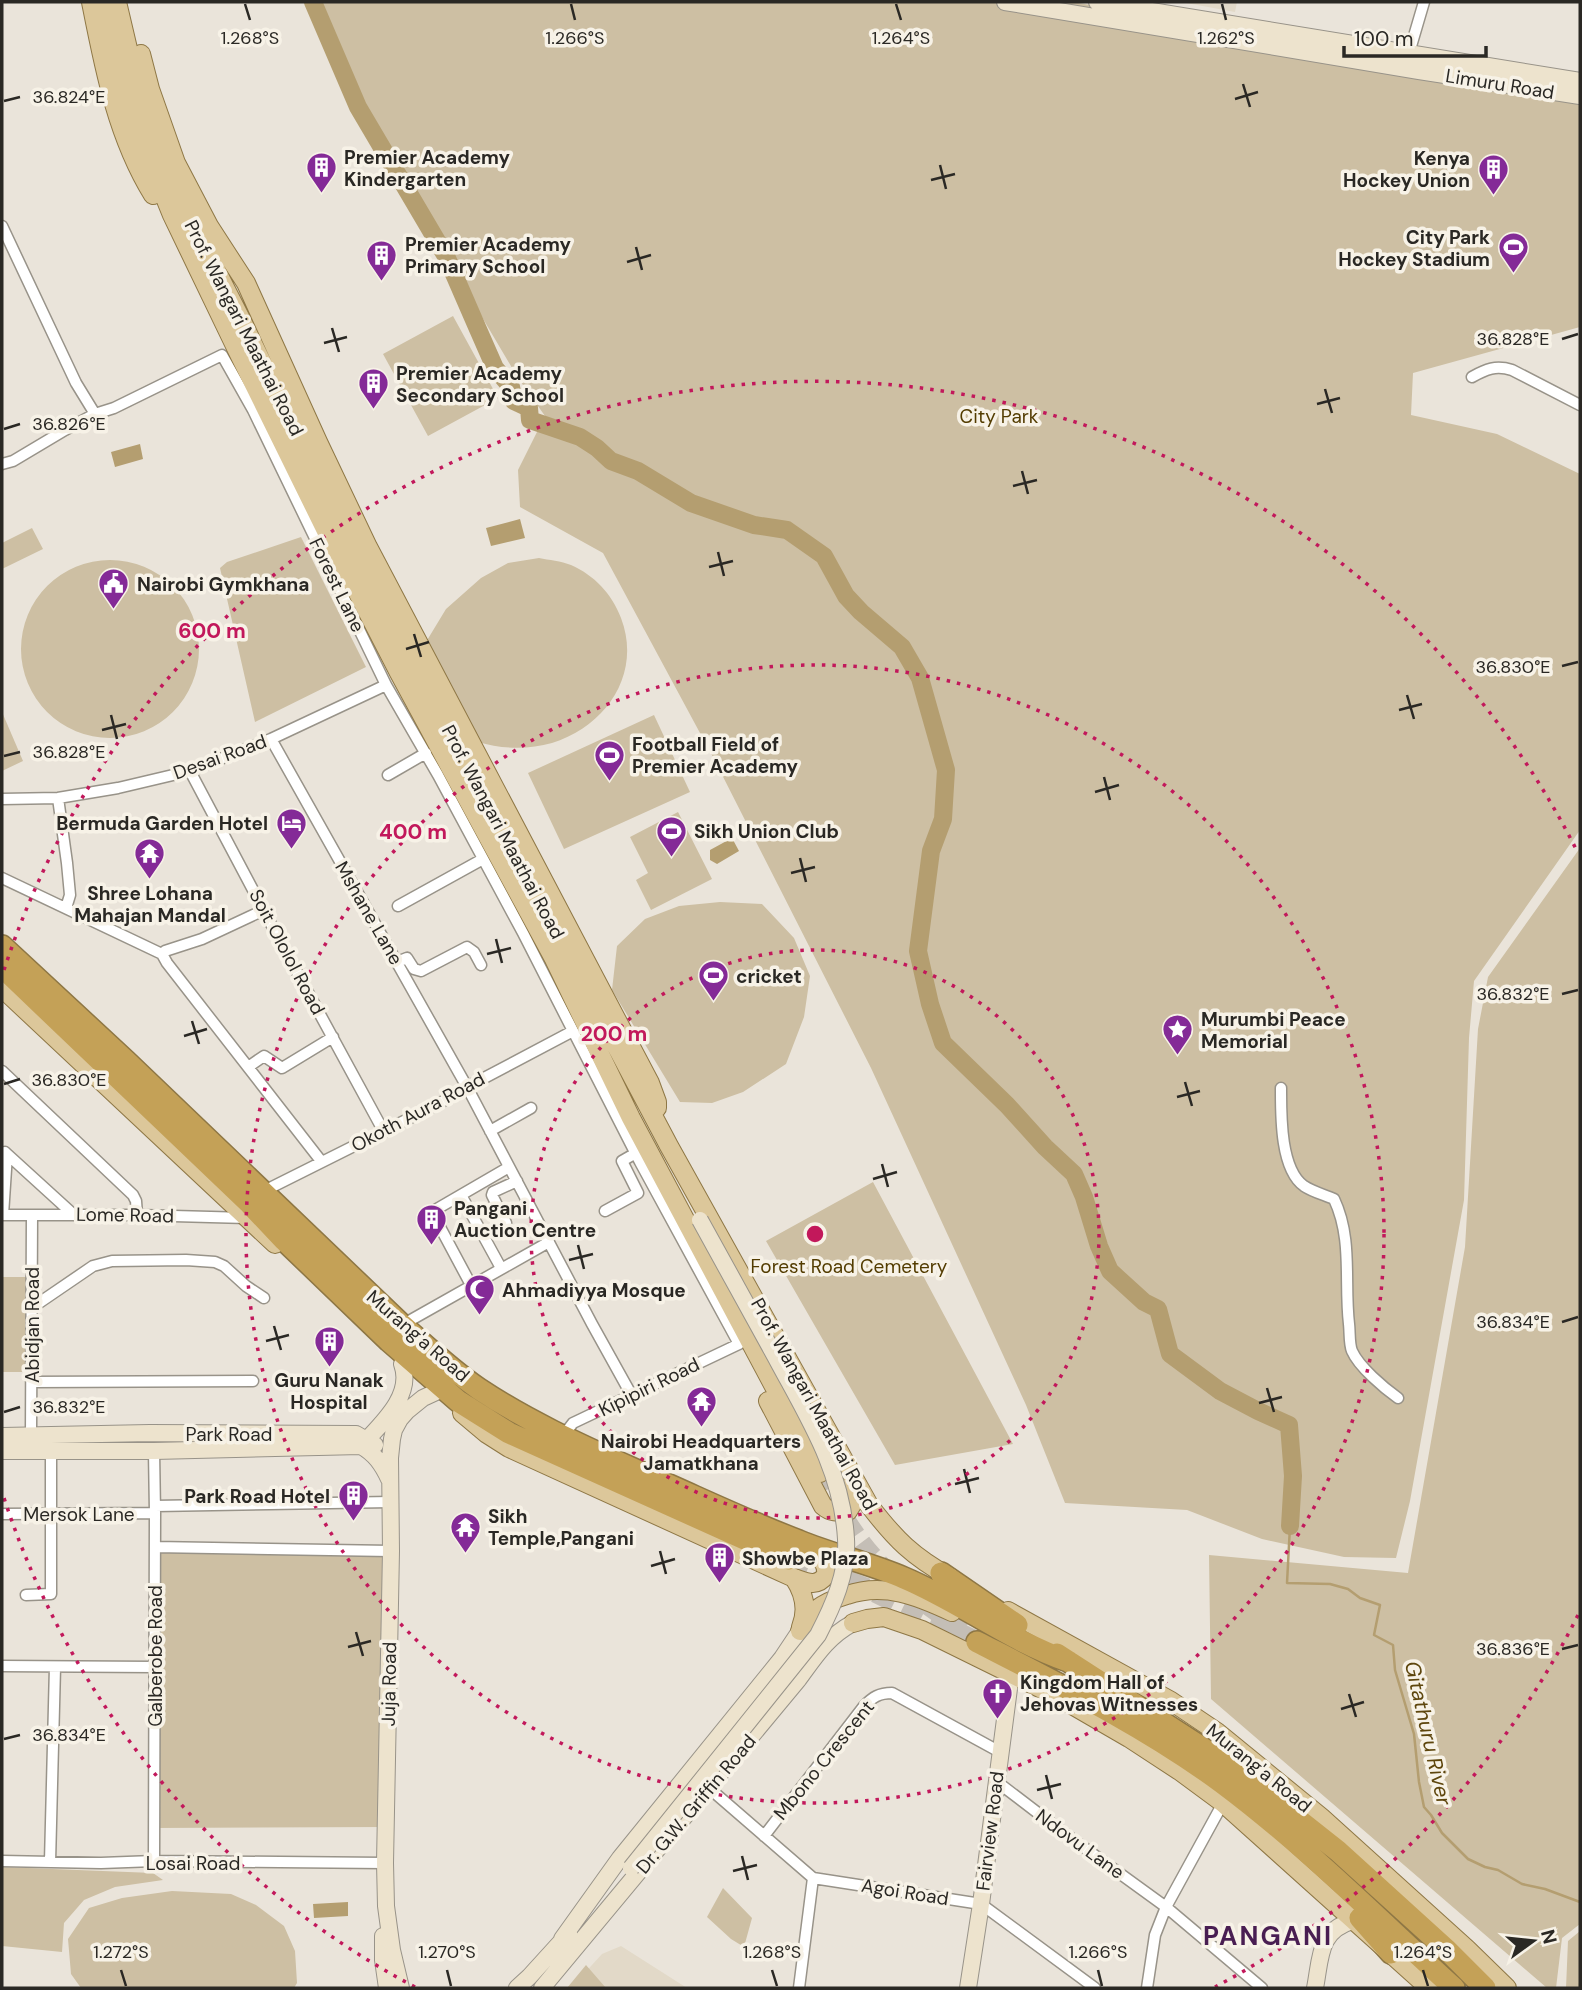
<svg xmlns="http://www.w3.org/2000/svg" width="1582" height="1990" font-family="'DM Sans',sans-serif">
  <rect width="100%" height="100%" fill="#eae4da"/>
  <path fill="#e2d9c8" d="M1181,2H1237L1235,12Z
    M621,1946L687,1988H571L602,1954Z"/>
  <path fill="#cdbfa3" d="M318,2H1072L1580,83V327L1413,373L1411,415L1497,434L1580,474V830L1474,981L1469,1038L1464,1200L1410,1501L1396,1558L1344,1557L1262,1539L1187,1510L1065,1503L1026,1405L871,1068L714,759L603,553L520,507L518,470L545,416L518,378L358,107Z
    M453,316L498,398L428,436L383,354Z
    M32,528L43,549L2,569V543Z
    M301,537L366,667L255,722L220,568L227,562Z
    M539,558C549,560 561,561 571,565C594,575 612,594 621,618C642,673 607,726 552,743C528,750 501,749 478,742L426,642L446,609L481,578L508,563Z
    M21 649a89 89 0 1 1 178 0a89 89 0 1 1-178 0Z
    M2,712L23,761L2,771Z
    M654,715L690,792L564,849L528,773Z
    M678,812L712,879L651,910L636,880L648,873L630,837Z
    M1580,848V1924L1562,1938L1556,1988H1547L1211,1699L1209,1555L1408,1573L1465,1247L1478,1029L1488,977Z
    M720,902L762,904L794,938L810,976L804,1017L786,1064L743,1092L712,1103L680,1102L612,990L617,946L645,919L679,906Z
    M873,1182L1013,1444L895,1465L766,1241Z
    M2,1277H28L27,1372H2Z
    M155,1547L391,1551L386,1827L154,1828Z
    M2,1867L153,1873L163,1880L115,1887L84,1900L64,1923L62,1952L2,1946Z
    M723,1888L752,1918L744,1947L731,1939L707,1917Z
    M172,1891L231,1894L256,1905L284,1926L295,1951L297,1983L294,1988H81L71,1974L68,1939L89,1908L122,1898Z
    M1580,1931V1988H1566L1568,1941Z
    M586,1965L606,1988H567Z"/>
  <path fill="#b49e70" d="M140,444L143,459L115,467L111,452Z
    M520,519L525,538L491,546L486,528Z
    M732,838L739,851L717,864L710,860V850Z
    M348,1902V1916L314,1918L313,1904Z"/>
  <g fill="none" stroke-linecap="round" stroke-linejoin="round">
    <path stroke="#b49e70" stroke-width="2.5" d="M1290,1526L1287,1583L1330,1584L1348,1589L1360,1598L1380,1605L1374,1635L1393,1645L1395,1670L1414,1734L1419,1782L1424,1807L1431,1815L1442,1833L1468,1859L1485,1867L1498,1870L1522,1884L1545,1889L1580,1902
      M1580,1988V1984"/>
    <path stroke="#b49e70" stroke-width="18" d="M313,2L358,107L447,258L477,327L495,368L511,387L514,401L529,408L530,420L580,437L597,448L611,461L638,471L691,503L754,525L787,530L824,556L846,596L861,612L902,647L920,678L946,770L943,819L931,851L918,951L930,1004L943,1043L1007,1105L1045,1147L1074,1174L1084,1197L1099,1246L1110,1271L1144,1302L1158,1309L1170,1354L1220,1391L1258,1411L1289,1425L1293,1476L1290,1526"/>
    <path stroke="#c4beb6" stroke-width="18" stroke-dasharray="18 9" stroke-linecap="butt" d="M820,1473C839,1508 857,1542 887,1570
      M926,1605L977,1642"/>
    <path stroke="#c4beb6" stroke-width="21" stroke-dasharray="21 10" stroke-linecap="butt" d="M789,1559L873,1591L977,1642"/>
    <defs>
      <path id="street" d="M1409,53L1424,2
        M2,226L76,383L95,414
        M1472,377C1486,369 1496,365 1512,370L1580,405
        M2,464L13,461L65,430L95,414L114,408L222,355L253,410L386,685L438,775L523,933L640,1162L739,1344L573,1423L563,1436
        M271,739L467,1087L592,1324L632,1396
        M190,771L279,939L384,1132
        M388,775L426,753
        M58,798L67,863L70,895L66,908
        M2,799L58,798L118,788L190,771L271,739L386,685
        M2,878L162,954
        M398,906L483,859
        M264,910L202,939L165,951L162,954L167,963L321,1161
        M397,962L407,958L414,969L421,971L467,947L474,952L481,965
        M248,1067L264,1056L282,1068L333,1037
        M2,1071L133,1195L136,1201L137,1215
        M1281,1088C1281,1114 1280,1169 1304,1186C1313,1192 1325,1195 1334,1199C1353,1239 1344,1282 1349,1324C1350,1332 1349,1344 1352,1351C1359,1367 1384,1388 1398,1398
        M490,1131L531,1108
        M7,1154L74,1215
        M262,1192L440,1103L467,1087L573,1031
        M461,1195L501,1268
        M605,1211L638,1193L622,1161L636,1153
        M2,1215H137L247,1218
        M3,1215L7,1154L5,1152
        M506,1223L492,1195L493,1192L517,1181
        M471,1285L433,1214L435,1210L509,1167
        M33,1307L93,1266L112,1261L186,1260L215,1262L224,1266L246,1286L264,1298
        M402,1325L549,1242
        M32,1382L253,1381
        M31,1435L32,1215
        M154,1451L155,1513L154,1861
        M155,1506L391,1502
        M2,1514L155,1513
        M155,1547L391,1551
        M26,1595L51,1594V1451
        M2,1666L154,1667
        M996,1781L1064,1833L1166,1907L1262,1988
        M709,1788L813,1878
        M764,1836L864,1706C873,1697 879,1693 892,1693L1000,1752
        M2,1861L101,1863L154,1861L385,1863
        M50,1862L55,1667
        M813,1878L981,1904L1095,1988
        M799,1988L813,1878
        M1147,1988L1155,1935L1166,1907L1223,1803"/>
      <path id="secondary" d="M1005,2L1419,71L1580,96
        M1097,2L1580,81
        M2,1436L150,1433L356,1434L375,1445
        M361,1446C380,1425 414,1396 402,1364
        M2,1451H154L361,1446C375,1454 382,1464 389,1479
        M383,1936V1960L387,1988
        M562,1939L620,1858L782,1658L800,1631
        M401,1988L392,1950L386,1906L385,1863L391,1551L390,1458L392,1439L394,1430L400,1419L407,1411L423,1398L436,1392
        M517,1988L529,1977L569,1933
        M542,1988L798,1680C815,1657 827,1637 853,1623
        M968,1988L981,1904L1011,1673
        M1315,1988C1321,1958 1318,1931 1352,1921"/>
      <path id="primary" d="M91,2C104,68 117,137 153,195
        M104,2L125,92L140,136L172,215L237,350L329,537L399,673L554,959L631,1118L820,1473
        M117,2L137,87L152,135L179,197L240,317L347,537L669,1146L869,1505C896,1540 912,1556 951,1578
        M141,54L150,89L176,163L209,226L246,283L318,442L368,547L650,1083L657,1102V1108
        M2,988L275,1244
        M768,1401L823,1506C831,1513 838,1512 848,1511L856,1498L853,1481
        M462,1413L487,1434L509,1448L794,1578C806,1582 817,1588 826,1575C828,1560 815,1554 804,1546
        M794,1578C804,1593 808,1610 801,1627
        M1008,1611L1171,1701L1217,1732L1321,1817L1467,1949L1507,1988
        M853,1623L867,1619L884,1617L922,1630L1060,1698L1129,1738L1181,1772L1223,1803L1429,1988
        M800,1631C805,1624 810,1615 817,1609C826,1602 837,1598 847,1595C884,1582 918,1596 952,1612"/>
      <path id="highway" d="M2,946L126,1061L402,1325C427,1347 451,1370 479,1389C533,1425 594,1451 653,1478C701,1499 749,1522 799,1541C833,1555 869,1563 904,1578C961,1602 1010,1641 1068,1661
        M2,967L250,1204L284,1240L389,1341L458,1401L509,1433L789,1559
        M941,1573L1017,1625
        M977,1642C1061,1685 1146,1727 1222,1783C1305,1845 1378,1919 1454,1988
        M1057,1654L1221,1760L1304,1824L1338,1851L1446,1949L1485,1988
        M1360,1918L1391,1953"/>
    </defs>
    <use href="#street" stroke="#989389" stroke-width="13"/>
    <use href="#secondary" stroke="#989389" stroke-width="18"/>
    <use href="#primary" stroke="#8e7745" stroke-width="20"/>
    <use href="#highway" stroke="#8e7745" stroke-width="24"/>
    <use href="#street" stroke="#fff" stroke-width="10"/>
    <use href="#secondary" stroke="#ede3cd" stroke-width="16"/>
    <use href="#primary" stroke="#dcc79a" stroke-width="18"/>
    <use href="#highway" stroke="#c4a157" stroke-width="21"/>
    <defs>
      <path id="secondary-bridge" d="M631,1868L818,1635C833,1606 848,1573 846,1539C842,1469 807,1416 775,1356C750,1311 725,1265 700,1220"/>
    </defs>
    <use href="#secondary-bridge" stroke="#989389" stroke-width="18" stroke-linecap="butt"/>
    <use href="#secondary-bridge" stroke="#ede3cd" stroke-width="16"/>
  </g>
  <path fill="none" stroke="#2a2824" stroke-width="2.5" d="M245,4L250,20M571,4L575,20M896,4L901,20M1222,4L1226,20M1243,84L1250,107M1235,99L1258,92M4,101L20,97M940,165L946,189M931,180L955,174M636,247L642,270M627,262L651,255M332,328L339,352M1562,339L1578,334M324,343L347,337M1325,389L1332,413M1317,404L1340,398M4,429L20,424M1022,471L1028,494M1013,486L1037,480M718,552L724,576M709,567L733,561M414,634L421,657M406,649L429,642M1562,666L1578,662M1407,695L1414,719M1399,710L1422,704M111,715L117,739M102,730L126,724M4,756L20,752M1104,777L1110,800M1095,792L1119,785M800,858L806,882M791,873L815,867M496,939L502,963M487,954L511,948M1562,994L1578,990M192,1021L199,1044M184,1036L207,1029M1185,1082L1192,1106M4,1084L20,1079M1177,1097L1200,1091M882,1164L888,1187M873,1179L897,1172M578,1245L584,1269M569,1260L593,1254M1562,1322L1578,1317M274,1326L281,1350M266,1341L289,1335M1267,1388L1274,1412M1259,1403L1282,1397M4,1412L20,1407M964,1469L970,1493M955,1484L979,1478M660,1551L666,1574M651,1566L675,1559M356,1632L363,1656M348,1647L371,1641M1562,1649L1578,1645M1349,1694L1356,1717M1341,1709L1364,1702M4,1739L20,1735M1046,1775L1052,1799M1037,1790L1061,1784M742,1856L748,1880M733,1871L757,1865M121,1970L126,1986M447,1970L451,1986M772,1970L777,1986M1098,1970L1102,1986M1423,1970L1428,1986"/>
  <g fill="none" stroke="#c2185b" stroke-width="3.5" stroke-dasharray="3.5 7">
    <circle cx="815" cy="1234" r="284"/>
    <circle cx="815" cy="1234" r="569"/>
    <path d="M1578 1615A853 853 0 0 1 1215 1987M415 1987A853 853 0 0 1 4 1498M4 970A853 853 0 0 1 1578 853"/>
  </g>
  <defs>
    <symbol id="building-pin" viewBox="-11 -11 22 30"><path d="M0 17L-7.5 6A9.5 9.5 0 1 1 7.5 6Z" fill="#842a97" stroke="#f7f2e7"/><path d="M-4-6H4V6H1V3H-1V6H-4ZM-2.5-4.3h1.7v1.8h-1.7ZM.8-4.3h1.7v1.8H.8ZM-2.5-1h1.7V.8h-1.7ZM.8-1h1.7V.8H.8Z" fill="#fff"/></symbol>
    <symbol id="stadium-pin" viewBox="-11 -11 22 30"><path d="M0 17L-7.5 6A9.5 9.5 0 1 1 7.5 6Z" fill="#842a97" stroke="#f7f2e7"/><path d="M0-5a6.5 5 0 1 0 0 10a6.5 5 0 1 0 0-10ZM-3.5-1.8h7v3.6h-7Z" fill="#fff"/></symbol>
    <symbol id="civic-pin" viewBox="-11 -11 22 30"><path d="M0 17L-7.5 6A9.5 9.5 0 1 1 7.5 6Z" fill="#842a97" stroke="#f7f2e7"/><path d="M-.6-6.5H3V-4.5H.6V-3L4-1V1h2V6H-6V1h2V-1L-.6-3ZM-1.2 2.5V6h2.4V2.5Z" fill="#fff"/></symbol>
    <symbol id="hotel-pin" viewBox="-11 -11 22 30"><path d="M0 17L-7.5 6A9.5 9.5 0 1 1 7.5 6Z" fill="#842a97" stroke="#f7f2e7"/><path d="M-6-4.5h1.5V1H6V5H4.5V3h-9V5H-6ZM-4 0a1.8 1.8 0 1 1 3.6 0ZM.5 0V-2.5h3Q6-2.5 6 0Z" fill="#fff"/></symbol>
    <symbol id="temple-pin" viewBox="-11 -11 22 30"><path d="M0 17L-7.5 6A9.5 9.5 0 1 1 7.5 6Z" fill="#842a97" stroke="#f7f2e7"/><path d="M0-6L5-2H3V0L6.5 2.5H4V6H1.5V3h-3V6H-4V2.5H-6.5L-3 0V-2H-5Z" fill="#fff"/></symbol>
    <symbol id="sight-pin" viewBox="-11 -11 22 30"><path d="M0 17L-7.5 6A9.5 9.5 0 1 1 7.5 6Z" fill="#842a97" stroke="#f7f2e7"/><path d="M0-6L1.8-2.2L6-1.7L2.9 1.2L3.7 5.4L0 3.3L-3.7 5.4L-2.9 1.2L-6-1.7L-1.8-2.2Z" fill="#fff"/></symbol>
    <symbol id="mosque-pin" viewBox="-11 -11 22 30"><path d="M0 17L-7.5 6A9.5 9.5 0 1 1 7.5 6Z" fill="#842a97" stroke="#f7f2e7"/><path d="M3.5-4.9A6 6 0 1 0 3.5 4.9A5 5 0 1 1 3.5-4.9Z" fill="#fff"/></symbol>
    <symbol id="church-pin" viewBox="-11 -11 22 30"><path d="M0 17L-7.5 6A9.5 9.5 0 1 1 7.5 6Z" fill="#842a97" stroke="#f7f2e7"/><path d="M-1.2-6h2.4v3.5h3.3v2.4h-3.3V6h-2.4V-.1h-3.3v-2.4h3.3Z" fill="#fff"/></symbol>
  </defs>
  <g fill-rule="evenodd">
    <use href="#building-pin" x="304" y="150" width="35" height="47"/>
    <use href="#building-pin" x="1476" y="152" width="35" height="47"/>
    <use href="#stadium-pin" x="1496" y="230" width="35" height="47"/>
    <use href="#building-pin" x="364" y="238" width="35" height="47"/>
    <use href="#building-pin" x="356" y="366" width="35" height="47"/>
    <use href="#civic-pin" x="96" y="566" width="35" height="47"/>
    <use href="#stadium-pin" x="592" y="738" width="35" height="47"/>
    <use href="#hotel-pin" x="274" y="806" width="35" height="47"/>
    <use href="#stadium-pin" x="654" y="814" width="35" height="47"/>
    <use href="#temple-pin" x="132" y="836" width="35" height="47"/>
    <use href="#stadium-pin" x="696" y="958" width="35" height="47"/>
    <use href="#sight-pin" x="1160" y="1012" width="35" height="47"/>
    <use href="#building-pin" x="414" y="1202" width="35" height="47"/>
    <use href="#mosque-pin" x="462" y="1272" width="35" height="47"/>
    <use href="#building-pin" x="312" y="1324" width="35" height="47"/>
    <use href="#temple-pin" x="684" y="1384" width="35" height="47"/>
    <use href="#building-pin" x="336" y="1478" width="35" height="47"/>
    <use href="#temple-pin" x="448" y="1510" width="35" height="47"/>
    <use href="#building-pin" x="702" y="1540" width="35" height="47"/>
    <use href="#church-pin" x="980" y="1676" width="35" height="47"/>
  </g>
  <g text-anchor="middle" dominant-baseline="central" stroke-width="7" stroke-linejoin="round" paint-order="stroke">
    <g font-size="19" fill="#2a2824" stroke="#f7f2e7">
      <text transform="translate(1500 84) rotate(9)">Limuru Road</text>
      <text transform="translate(244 328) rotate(63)">Prof. Wangari Maathai Road</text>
      <text transform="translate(337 585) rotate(64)">Forest Lane</text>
      <text transform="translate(220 757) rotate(-20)">Desai Road</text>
      <text transform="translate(503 832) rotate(62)">Prof. Wangari Maathai Road</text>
      <text transform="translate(369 913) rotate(60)">Mshane Lane</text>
      <text transform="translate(287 952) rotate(62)">Soit Ololol Road</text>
      <text transform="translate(418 1112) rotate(-28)">Okoth Aura Road</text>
      <text transform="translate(125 1215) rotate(1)">Lome Road</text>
      <text transform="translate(32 1325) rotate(-90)">Abidjan Road</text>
      <text transform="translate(418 1336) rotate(41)">Murang'a Road</text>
      <text transform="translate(649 1387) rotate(-26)">Kipipiri Road</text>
      <text transform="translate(814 1404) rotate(61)">Prof. Wangari Maathai Road</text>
      <text x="229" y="1434">Park Road</text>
      <text x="79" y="1514">Mersok Lane</text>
      <text transform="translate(155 1656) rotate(-90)">Galberobe Road</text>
      <text transform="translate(389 1684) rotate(-89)">Juja Road</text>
      <text transform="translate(824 1760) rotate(-51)">Mbono Crescent</text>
      <text transform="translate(1259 1768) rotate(39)">Murang'a Road</text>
      <text transform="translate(696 1804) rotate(-50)">Dr. G.W. Griffin Road</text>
      <text transform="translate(990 1831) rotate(-83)">Fairview Road</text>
      <text transform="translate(1080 1844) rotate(36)">Ndovu Lane</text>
      <text x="193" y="1863">Losai Road</text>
      <text transform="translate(905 1892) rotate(9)">Agoi Road</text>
    </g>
    <g font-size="19" font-weight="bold" fill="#2a2824" stroke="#f7f2e7" text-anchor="start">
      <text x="344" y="157">Premier Academy<tspan x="344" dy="22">Kindergarten</tspan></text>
      <text x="1470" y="158" text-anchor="end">Kenya<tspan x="1470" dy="22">Hockey Union</tspan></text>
      <text x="1490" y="237" text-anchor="end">City Park<tspan x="1490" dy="22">Hockey Stadium</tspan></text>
      <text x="405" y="244">Premier Academy<tspan x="405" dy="22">Primary School</tspan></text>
      <text x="396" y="373">Premier Academy<tspan x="396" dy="22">Secondary School</tspan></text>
      <text x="137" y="584">Nairobi Gymkhana</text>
      <text x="632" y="744">Football Field of<tspan x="632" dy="22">Premier Academy</tspan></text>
      <text x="268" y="823" text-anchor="end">Bermuda Garden Hotel</text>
      <text x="694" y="831">Sikh Union Club</text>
      <text x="150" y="893" text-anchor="middle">Shree Lohana<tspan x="150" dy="22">Mahajan Mandal</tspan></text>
      <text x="736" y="976">cricket</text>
      <text x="1201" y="1019">Murumbi Peace<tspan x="1201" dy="22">Memorial</tspan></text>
      <text x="454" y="1208">Pangani<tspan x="454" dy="22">Auction Centre</tspan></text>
      <text x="502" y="1290">Ahmadiyya Mosque</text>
      <text x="329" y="1380" text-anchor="middle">Guru Nanak<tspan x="329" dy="22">Hospital</tspan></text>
      <text x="701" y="1441" text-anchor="middle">Nairobi Headquarters<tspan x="701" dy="22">Jamatkhana</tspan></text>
      <text x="330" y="1496" text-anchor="end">Park Road Hotel</text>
      <text x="488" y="1516">Sikh<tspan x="488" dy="22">Temple,Pangani</tspan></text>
      <text x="742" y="1558">Showbe Plaza</text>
      <text x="1020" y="1682">Kingdom Hall of<tspan x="1020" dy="22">Jehovas Witnesses</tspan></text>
    </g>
    <g font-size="19" fill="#533c00" stroke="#f7f2e7">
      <text x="999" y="416">City Park</text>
      <text x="849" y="1266">Forest Road Cemetery</text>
    </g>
    <g font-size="21" font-style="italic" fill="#5e460d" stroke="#f7f2e7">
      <text transform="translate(1428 1733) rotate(77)">Gitathuru River</text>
    </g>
    <g font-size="26" font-weight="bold" letter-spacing="2" fill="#491e52" stroke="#f7f2e7">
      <text x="1268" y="1936">PANGANI</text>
    </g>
  </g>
  <g font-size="18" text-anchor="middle" fill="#2a2824" stroke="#f7f2e7" stroke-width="7" stroke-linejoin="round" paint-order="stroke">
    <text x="250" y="44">1.268°S</text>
    <text x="575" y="44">1.266°S</text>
    <text x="901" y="44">1.264°S</text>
    <text x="1226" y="44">1.262°S</text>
    <text x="69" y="103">36.824°E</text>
    <text x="1513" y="345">36.828°E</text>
    <text x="69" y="430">36.826°E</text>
    <text x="1513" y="673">36.830°E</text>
    <text x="69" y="758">36.828°E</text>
    <text x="1513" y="1000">36.832°E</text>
    <text x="69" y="1086">36.830°E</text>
    <text x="1513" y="1328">36.834°E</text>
    <text x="69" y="1413">36.832°E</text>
    <text x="1513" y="1655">36.836°E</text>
    <text x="69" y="1741">36.834°E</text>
    <text x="121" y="1958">1.272°S</text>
    <text x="447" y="1958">1.270°S</text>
    <text x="772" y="1958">1.268°S</text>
    <text x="1098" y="1958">1.266°S</text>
    <text x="1423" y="1958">1.264°S</text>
  </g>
  <circle cx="815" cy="1234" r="10" fill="#c2185b" stroke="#f7f2e7" stroke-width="3.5"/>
  <g font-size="21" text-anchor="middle" font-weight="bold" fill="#c2185b" stroke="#f7f2e7" stroke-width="7" stroke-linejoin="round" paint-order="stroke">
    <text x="212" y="638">600 m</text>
    <text x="413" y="839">400 m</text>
    <text x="614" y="1041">200 m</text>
  </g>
  <rect width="1582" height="1990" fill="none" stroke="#2a2824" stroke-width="7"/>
  <g transform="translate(1533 1941) rotate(75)" stroke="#f7f2e7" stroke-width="5" paint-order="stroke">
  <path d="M0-5L12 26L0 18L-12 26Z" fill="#2a2824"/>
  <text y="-10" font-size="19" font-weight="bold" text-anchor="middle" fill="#2a2824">N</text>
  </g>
  <path d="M1344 46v10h142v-10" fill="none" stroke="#2a2824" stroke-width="3.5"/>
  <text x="1354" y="46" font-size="21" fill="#2a2824" stroke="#f7f2e7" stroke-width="5" paint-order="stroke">100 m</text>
</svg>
